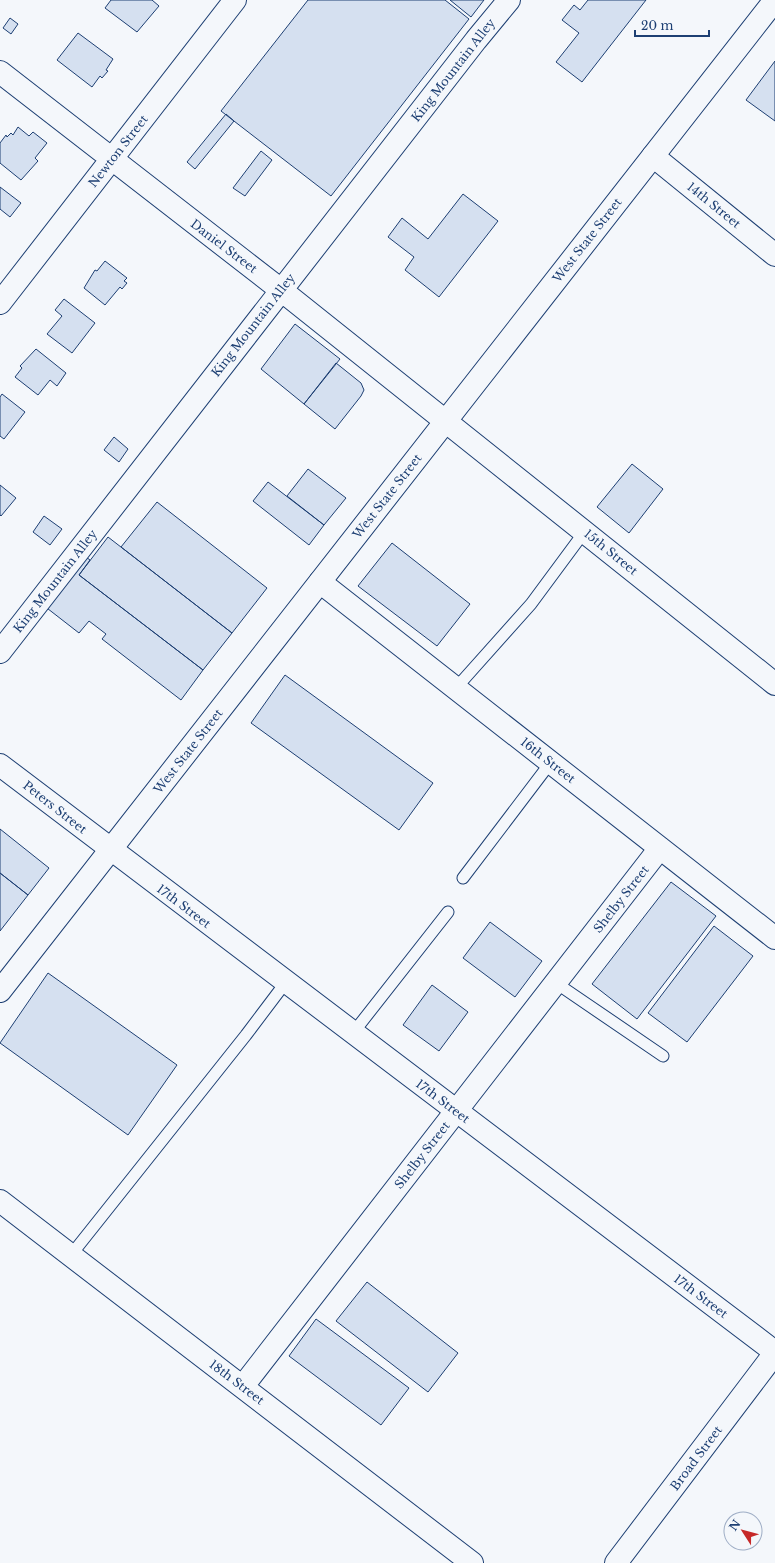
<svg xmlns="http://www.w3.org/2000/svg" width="775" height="1563" font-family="'Libre Baskerville',serif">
  <rect width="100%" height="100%" fill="#f4f7fb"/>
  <path fill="#d5e0f0" stroke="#1d3f73" d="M111,0H152L159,6L137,32L105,8Z
    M308,0H445L469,19L331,196L221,111Z
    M450,0H484L471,17Z
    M588,0H646L582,82L556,62L579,33L562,20L574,5L580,10Z
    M10,18L18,24L11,34L3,28Z
    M78,33L113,59L106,70L108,71L102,78L100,76L92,87L57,60Z
    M775,61V121L746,100Z
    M226,114L234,121L195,169L187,162Z
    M18,127L29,136L33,132L47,143L35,158L38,161L21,180L0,163V143L6,135L7,137L11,133L13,135Z
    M261,151L272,160L245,196L233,188Z
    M0,187L21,203L10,217L0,209Z
    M463,194L498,221L439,297L405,270L414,257L388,237L402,218L428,239Z
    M105,261L127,278L124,281L127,283L122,289L120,287L105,305L84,288L95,270L97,271Z
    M64,299L95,323L72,353L47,334L62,316L55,310Z
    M295,324L340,359L304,404L261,369Z
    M36,349L66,373L57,386L50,380L38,395L15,377L22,368L20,366Z
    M336,363L361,383L364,390L361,396L335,429L304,404Z
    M2,394L25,412L4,439L0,436V397Z
    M114,437L128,449L119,462L104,450Z
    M632,464L663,489L629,533L597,507Z
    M308,469L346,498L324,525L287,496Z
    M268,482L324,525L309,545L253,501Z
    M0,485L16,498L1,516L0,515Z
    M157,502L267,588L232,633L121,547Z
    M44,516L62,529L50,545L33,532Z
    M108,537L232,633L203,670L79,575Z
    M392,543L470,604L437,646L358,586Z
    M82,554L90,560L79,575L203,670L181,700L102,639L106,634L89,621L79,633L43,605Z
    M285,675L433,783L399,830L251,723Z
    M0,829L49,868L28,895L0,873Z
    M0,873L28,895L0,931Z
    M671,882L716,916L637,1019L592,984Z
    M490,922L542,961L515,997L463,958Z
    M714,926L753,956L687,1042L648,1013Z
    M48,973L177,1065L128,1135L0,1043Z
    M432,985L468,1012L439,1051L403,1025Z
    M367,1282L458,1353L428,1392L336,1321Z
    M316,1319L409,1388L381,1425L289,1356Z"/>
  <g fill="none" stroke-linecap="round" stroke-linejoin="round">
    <defs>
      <path id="lane" d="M456,688L531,604L585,531
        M463,878L551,762
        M556,983L663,1056
        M353,1033L448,912
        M71,1255L246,1035L286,982"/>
      <path id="street" d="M0,72L281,290L775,684
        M653,156L775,255
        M0,303L235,0
        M320,582L775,938
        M0,652L476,40L509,0
        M0,1201L472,1563
        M243,1386L660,848"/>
      <path id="secondary" d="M0,765L775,1352
        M616,1563L775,1353"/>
      <path id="primary" d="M0,991L775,0"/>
    </defs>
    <use href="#lane" stroke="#1d3f73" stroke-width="13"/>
    <use href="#street" stroke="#1d3f73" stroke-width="24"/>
    <use href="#secondary" stroke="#1d3f73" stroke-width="24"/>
    <use href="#primary" stroke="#1d3f73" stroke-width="24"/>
    <use href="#lane" stroke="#f4f7fb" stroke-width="11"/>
    <use href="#street" stroke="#f4f7fb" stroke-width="22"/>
    <use href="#secondary" stroke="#f4f7fb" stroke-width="22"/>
    <use href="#primary" stroke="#f4f7fb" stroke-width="22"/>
  </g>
  <g text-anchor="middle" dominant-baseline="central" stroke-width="3" stroke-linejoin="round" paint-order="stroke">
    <g font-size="12" fill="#1d3f73" stroke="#f4f7fb">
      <text transform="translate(453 70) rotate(-52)">King Mountain Alley</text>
      <text transform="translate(118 151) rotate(-52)">Newton Street</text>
      <text transform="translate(714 205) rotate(39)">14th Street</text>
      <text transform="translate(587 240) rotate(-52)">West State Street</text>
      <text transform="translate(224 246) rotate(37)">Daniel Street</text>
      <text transform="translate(253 325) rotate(-52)">King Mountain Alley</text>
      <text transform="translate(387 496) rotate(-52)">West State Street</text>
      <text transform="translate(611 552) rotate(39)">15th Street</text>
      <text transform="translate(55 581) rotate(-52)">King Mountain Alley</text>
      <text transform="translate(188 751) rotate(-52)">West State Street</text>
      <text transform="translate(548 760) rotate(38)">16th Street</text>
      <text transform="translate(55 807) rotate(38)">Peters Street</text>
      <text transform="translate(621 899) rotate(-52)">Shelby Street</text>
      <text transform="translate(184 906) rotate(37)">17th Street</text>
      <text transform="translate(443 1101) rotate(37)">17th Street</text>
      <text transform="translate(422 1155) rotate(-52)">Shelby Street</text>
      <text transform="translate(701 1296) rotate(37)">17th Street</text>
      <text transform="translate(237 1382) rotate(37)">18th Street</text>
      <text transform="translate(696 1458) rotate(-53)">Broad Street</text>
    </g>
  </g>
  <g transform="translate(743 1531) rotate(306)"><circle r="19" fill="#f4f7fb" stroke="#9eadc5"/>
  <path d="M0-3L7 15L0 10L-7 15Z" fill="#c62828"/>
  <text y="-6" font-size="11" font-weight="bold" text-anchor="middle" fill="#1d3f73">N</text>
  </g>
  <path d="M635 30v6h74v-6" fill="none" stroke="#1d3f73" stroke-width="2"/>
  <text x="641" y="30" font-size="12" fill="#1d3f73" stroke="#f4f7fb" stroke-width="3" paint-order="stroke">20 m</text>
</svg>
